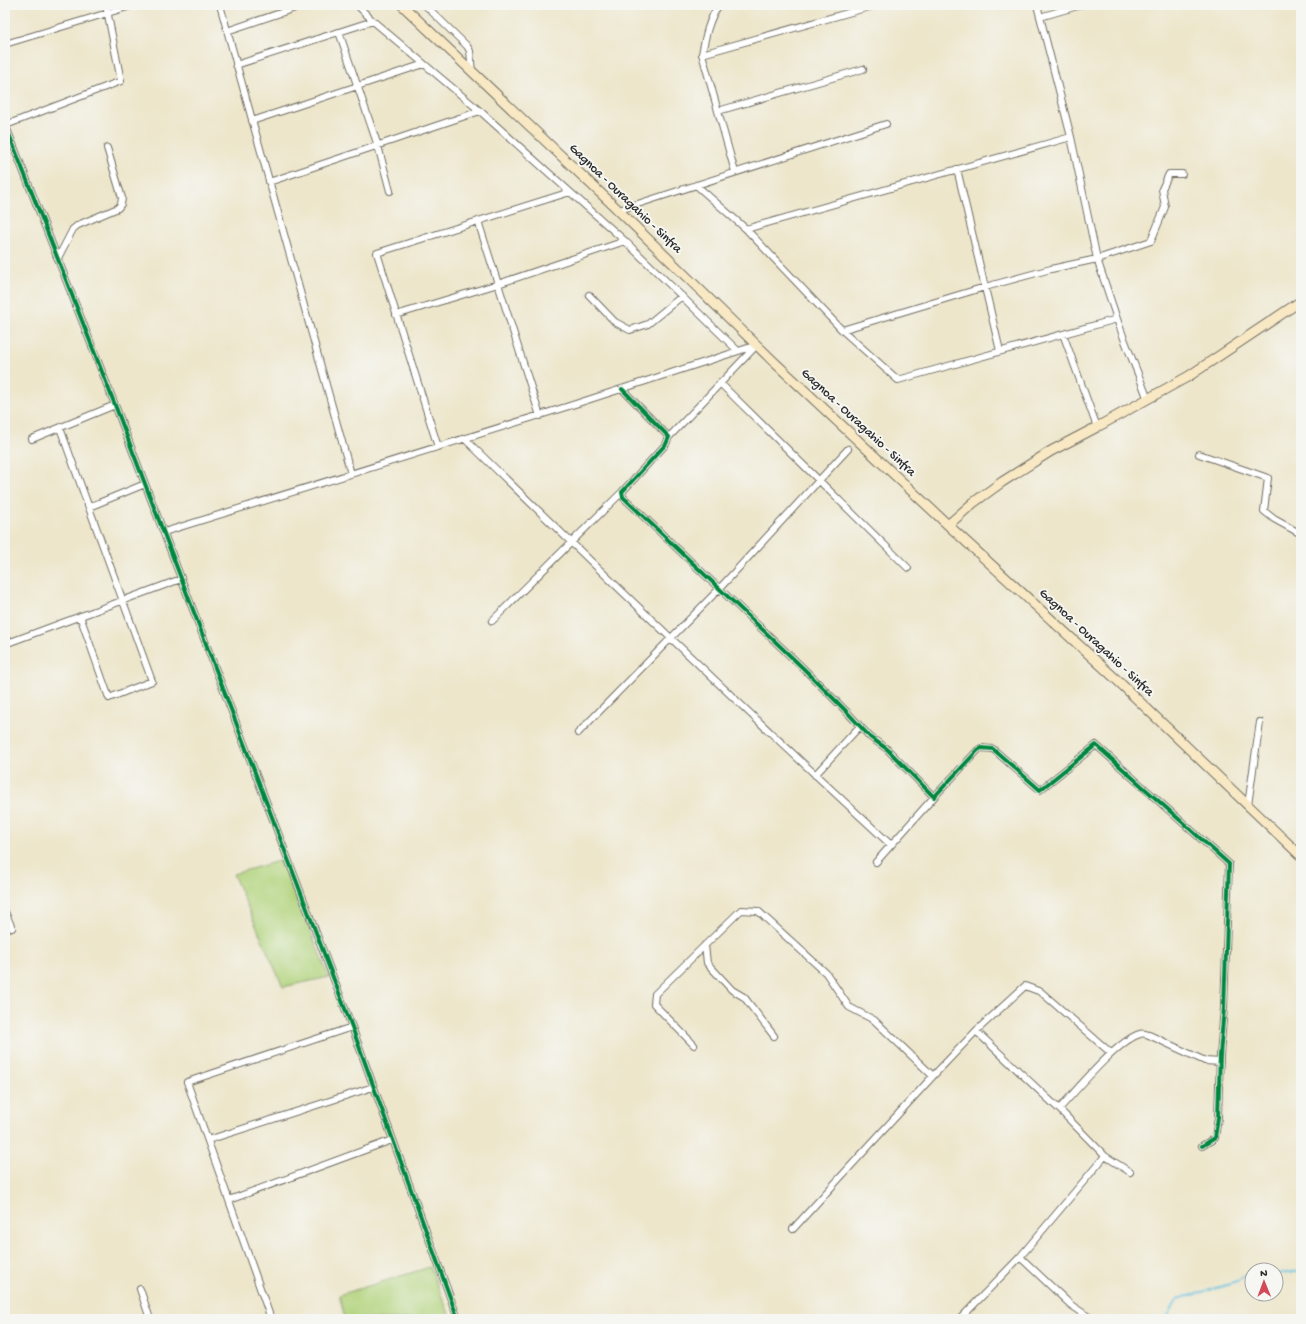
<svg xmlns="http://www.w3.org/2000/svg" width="1306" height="1324" font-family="'Gochi Hand',sans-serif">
  <rect width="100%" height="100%" fill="#f6f6f2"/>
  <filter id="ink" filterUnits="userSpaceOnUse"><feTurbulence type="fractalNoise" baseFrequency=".025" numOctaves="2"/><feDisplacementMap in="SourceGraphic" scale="8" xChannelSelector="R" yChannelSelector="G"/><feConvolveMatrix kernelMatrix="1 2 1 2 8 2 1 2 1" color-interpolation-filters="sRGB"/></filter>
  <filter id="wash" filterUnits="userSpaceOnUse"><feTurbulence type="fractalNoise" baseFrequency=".012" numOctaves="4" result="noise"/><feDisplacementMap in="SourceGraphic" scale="16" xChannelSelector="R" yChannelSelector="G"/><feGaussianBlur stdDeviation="0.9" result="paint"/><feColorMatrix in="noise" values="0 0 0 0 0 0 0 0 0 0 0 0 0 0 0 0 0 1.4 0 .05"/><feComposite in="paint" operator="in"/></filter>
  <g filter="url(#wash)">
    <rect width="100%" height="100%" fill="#ede6cb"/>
    <path fill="#b1d37c" stroke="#6e7f54" d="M282,860L329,977L283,987L233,874Z
      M430,1267L451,1319H345L339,1295Z"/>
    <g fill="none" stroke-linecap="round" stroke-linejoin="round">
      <path stroke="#63c1e1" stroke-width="2" d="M1276,1274L1289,1273L1301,1270
        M1166,1319L1178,1299L1237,1282L1247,1274H1252"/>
    </g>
  </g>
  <g filter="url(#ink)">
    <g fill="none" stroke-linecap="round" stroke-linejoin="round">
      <defs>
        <path id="street" d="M220,5L351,474
          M357,5L373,21L480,111L570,192L377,253L438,447
          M425,5L467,46L470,51L472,72
          M1037,5L1071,137
          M1040,17L1081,5
          M227,31L304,5
          M339,32L378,146L390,191
          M5,44L134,5
          M702,54C705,38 709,18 719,5
          M236,65L373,21
          M718,111L863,69
          M252,121L424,64
          M5,124L115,405L352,1027L458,1319
          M6,125L121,81L106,5
          M957,169L1000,351
          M735,172L702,54L876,5
          M269,182L480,111
          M696,185L746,229L842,330L898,380L1117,319L1097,259L1071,137L746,229
          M570,192L625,241L738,351
          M619,210L886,124
          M478,221L540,416
          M58,258L73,229L78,225L118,208L121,204L122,198L107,148
          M589,295L615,322L630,330L648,324L682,296
          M396,315L498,284L625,241
          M1117,319C1126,346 1138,372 1148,400
          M842,330L985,287L1051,269L1097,259L1151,241L1165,207L1162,189L1169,174H1182
          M1063,334L1097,427
          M720,383L908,568
          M622,389L669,437L666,444L622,492L623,497L804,669L846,711L870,737L887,749L934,797L978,750L981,748L993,749L1040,790L1096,745L1229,864L1224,1008L1220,1055L1218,1117L1215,1138L1202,1146
          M60,428L152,681L109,698L80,616
          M669,437L756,346
          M32,439L115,405
          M465,439C605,576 747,712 891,845
          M1199,454L1268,478L1264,511L1274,519L1301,534
          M89,507L145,484
          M164,532L569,406L757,345
          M492,621L622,492
          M5,644L181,579
          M578,733L719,589L848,449
          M815,775L860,726
          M1248,805L1260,722
          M876,862L934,797
          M5,912L12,928
          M705,945L707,963L732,990L744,997L774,1036
          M976,1031L1059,1109L1105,1156L1020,1257L1071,1305L1092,1319
          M694,1045L654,1004L655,994L741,910L758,911L826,973L849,1007L874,1020L933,1076L976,1031L1025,986L1041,992L1111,1053
          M1059,1109C1075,1092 1119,1039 1140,1034C1142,1033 1146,1034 1149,1035L1205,1061L1220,1062
          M208,1140L373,1087
          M1105,1156L1130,1172
          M229,1200L392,1140
          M793,1229L933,1076
          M140,1289L150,1319
          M271,1319L187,1082L352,1027
          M960,1319L1020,1257"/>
        <path id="secondary" d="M402,5L612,204L772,360L948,525L1117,680L1301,856
          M948,525L973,503L1002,482L1051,451L1097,427L1189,376L1301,301"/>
      </defs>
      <use href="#street" stroke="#6f6c63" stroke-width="8"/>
      <use href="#secondary" stroke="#6f6c63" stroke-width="11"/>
      <use href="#street" stroke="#fff" stroke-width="6"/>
      <use href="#secondary" stroke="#f8e8c3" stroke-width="9"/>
      <defs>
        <path id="cycleway" d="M5,124L115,405L352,1027L458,1319
          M622,389L669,437L666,444L622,492L623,497L804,669L846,711L870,737L887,749L934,797L978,750L981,748L993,749L1040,790L1096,745L1229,864L1224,1008L1220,1055L1218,1117L1215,1138L1202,1146"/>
      </defs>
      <use href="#cycleway" stroke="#f6f6f2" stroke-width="6"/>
      <use href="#cycleway" stroke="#00873e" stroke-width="4"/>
    </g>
  </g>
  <g text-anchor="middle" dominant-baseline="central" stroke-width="4" stroke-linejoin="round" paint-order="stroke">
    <g font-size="13" fill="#2b2b2b" stroke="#f6f6f2">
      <text transform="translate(625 199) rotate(44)">Gagnoa - Ouragahio - Sinfra</text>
      <text transform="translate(858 423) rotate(43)">Gagnoa - Ouragahio - Sinfra</text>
      <text transform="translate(1096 643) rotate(43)">Gagnoa - Ouragahio - Sinfra</text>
    </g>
  </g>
  <rect width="1306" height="1324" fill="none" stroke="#f6f6f2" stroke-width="20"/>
  <g transform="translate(1264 1282) rotate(359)"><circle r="19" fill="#f6f6f2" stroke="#a5a5a2"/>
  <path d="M0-3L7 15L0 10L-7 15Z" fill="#d1495b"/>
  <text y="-6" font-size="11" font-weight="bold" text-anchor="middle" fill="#2b2b2b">N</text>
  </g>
</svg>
